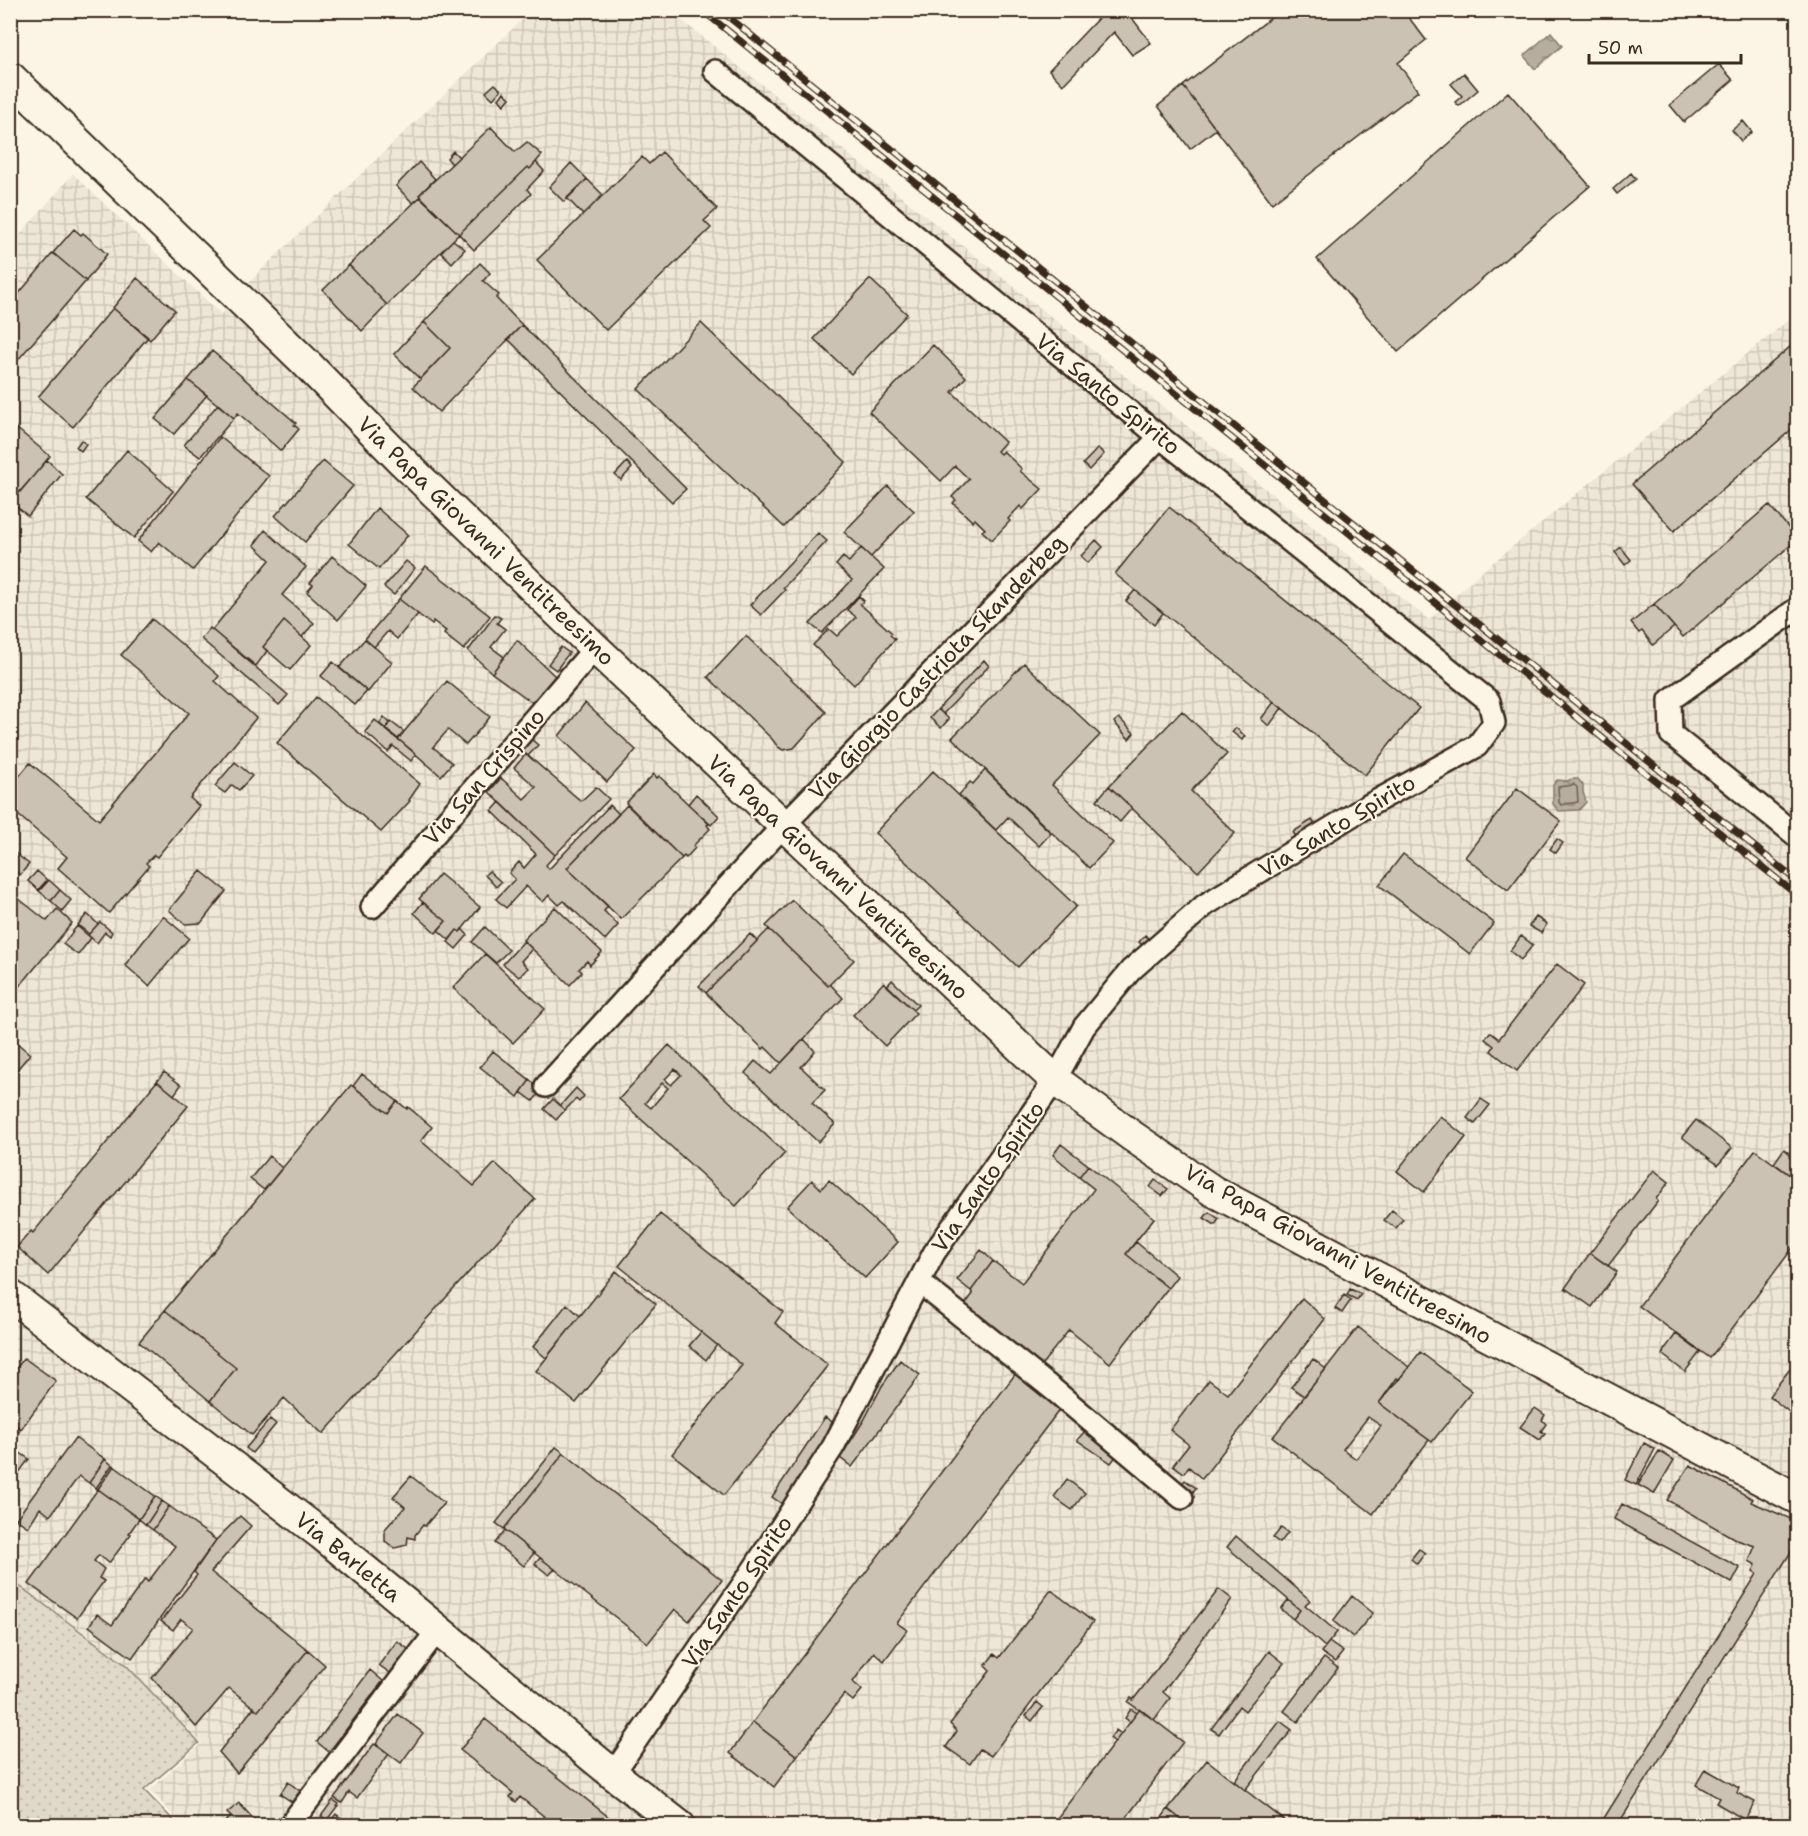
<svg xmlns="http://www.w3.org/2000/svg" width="1808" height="1836" font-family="'Shantell Sans',sans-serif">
  <defs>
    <pattern id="industrial-grid" width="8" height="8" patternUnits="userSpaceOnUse" patternTransform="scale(1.5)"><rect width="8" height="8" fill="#eee6d6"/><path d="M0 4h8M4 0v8" fill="none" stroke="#cdc5b7"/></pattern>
    <pattern id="grass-dots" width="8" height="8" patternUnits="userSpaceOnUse" patternTransform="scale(1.5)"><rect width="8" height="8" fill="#e0d8c8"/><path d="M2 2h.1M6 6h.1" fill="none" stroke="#c1baab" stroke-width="1.8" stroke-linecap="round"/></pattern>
    <pattern id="water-ripples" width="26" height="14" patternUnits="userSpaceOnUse" patternTransform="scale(1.5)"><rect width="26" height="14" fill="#b7ad9e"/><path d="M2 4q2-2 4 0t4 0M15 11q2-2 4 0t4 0" fill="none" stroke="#968d80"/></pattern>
  </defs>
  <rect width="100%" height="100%" fill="#fcf5e5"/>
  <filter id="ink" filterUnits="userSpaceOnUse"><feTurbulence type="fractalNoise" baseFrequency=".0167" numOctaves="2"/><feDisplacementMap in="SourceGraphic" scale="12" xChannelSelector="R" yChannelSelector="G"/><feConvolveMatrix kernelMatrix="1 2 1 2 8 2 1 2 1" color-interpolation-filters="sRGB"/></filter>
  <g filter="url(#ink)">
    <path fill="url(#industrial-grid)" d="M531,11H670L1429,620L1473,579L1797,313V1825H182L150,1790L202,1743L131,1674L11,1584L10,246L73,174L221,314L260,271Z"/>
    <path fill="url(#grass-dots)" stroke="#8e8173" stroke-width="1.5" d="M10,1579L127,1666L199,1743L144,1790L178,1825H11Z"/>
    <path fill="url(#water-ripples)" stroke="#85796b" stroke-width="1.5" d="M1551,32L1562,46L1535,69L1524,56Z
      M1572,779H1578L1583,785V792L1586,802L1579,810L1559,811L1553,804V785L1557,780L1567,781Z"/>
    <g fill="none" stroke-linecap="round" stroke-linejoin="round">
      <path stroke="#6d5e51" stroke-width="1.5" d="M1574,785L1577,787L1578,802L1561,805L1559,802L1558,787Z"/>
    </g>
    <path fill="#ccc2b3" stroke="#3b2a1e" stroke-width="1.5" fill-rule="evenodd" d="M1106,10H1126L1151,43L1132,55L1114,32L1063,85L1049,70Z
      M1281,10H1403L1426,40L1398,63L1418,91L1272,203L1183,86Z
      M1719,64L1733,80L1684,122L1670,105Z
      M1464,73L1478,90L1459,106L1455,102L1462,96L1451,84Z
      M495,84L501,90L493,99L486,92Z
      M1183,86L1216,129L1190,149L1158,106Z
      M504,92L510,98L504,105L499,99Z
      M1508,92L1590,186L1398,352L1317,259Z
      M1743,121L1752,132L1741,141L1732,130Z
      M491,127L515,152L527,142L542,155L530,169L528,167L459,234L419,195Z
      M453,151L459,157L452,164L447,158Z
      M662,152L717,209L704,221L711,228L606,330L537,260L642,157L649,164Z
      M419,162L435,179L419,195L420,197L413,203L396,186Z
      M536,162L544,171L527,189L531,194L474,250L459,234L528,167L530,169Z
      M571,163L587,179L564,202L549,187Z
      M1631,173L1636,179L1617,194L1613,189Z
      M587,179L603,195L583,215L567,198Z
      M420,197L459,234L387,305L349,265Z
      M74,229L81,235L83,233L107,254L86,281L53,253Z
      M453,240L465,249L452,263L441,252Z
      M53,253L86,281L10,369V304Z
      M480,263L490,273L483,281L499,295L496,298L522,325L439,412L413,387L450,348L424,322Z
      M349,265L387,305L362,331L323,290Z
      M137,278L175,310L150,340L113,308Z
      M870,279L907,314L851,374L814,339Z
      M113,308L148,337L73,427L38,397Z
      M424,322L450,348L420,379L394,354Z
      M701,323L846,462L784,527L638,389Z
      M522,325L686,489L672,502L508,339Z
      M1798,340V424L1674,531L1632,484Z
      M933,345L966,377L952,392L1005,442L997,451L1000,454L1003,451L1022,469L1020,471L1042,489L1023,509L1020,506L1008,519L1010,521L992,540L982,531L985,529L975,519L972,521L953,503L956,500L952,497L969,479L955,466L941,481L869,412Z
      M212,351L296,423L294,425L299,429L281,451L238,413L234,418L188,380Z
      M188,380L207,395L174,434L155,419Z
      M218,404L234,418L200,457L184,445Z
      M10,423L50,456L10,504Z
      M220,437L269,476L193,570L159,542L151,552L138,541Z
      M81,440L86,444L81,451L76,447Z
      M1098,448L1104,454L1089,470L1083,464Z
      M127,450L173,491L134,538L86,499Z
      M47,460L62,474L28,516L11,502Z
      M323,461L353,486L305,542L275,516Z
      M627,462L632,468L621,480L615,475Z
      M888,486L914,511L871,557L844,532Z
      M1769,505L1798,539L1683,637L1654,604Z
      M1169,507L1419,708L1365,775L1115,574Z
      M377,508L408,535L379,569L349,544Z
      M265,530L306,567L282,595L314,623L302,637L284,621L263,647L267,651L256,666L212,630L270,560L254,545Z
      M818,533L827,541L783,588L785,590L761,615L750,605Z
      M1096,540L1103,547L1088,563L1081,556Z
      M1621,547L1631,560L1625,565L1615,552Z
      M861,548L884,569L822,633L810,624L852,580L836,565L843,557L849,562Z
      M332,556L366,586L338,620L307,592L313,585L310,583Z
      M406,561L415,568L394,595L384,587Z
      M426,566L490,616L464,650L444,634L446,631L433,621L432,625L399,599Z
      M1135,590L1163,613L1154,625L1126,601Z
      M859,596L864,601L860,604L892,633L890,635L895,639L854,685L813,645L829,629L837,636L856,617L847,610Z
      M399,599L418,614L397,639L388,631L374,647L365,639Z
      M1654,604L1674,627L1653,645L1642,631L1639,633L1631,623Z
      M495,615L501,618L497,623L505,629L491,647L504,657L492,673L468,651Z
      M152,619L219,676L215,681L256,718L190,798L199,806L157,857L154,855L146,863L149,866L109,913L58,868L67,857L10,808V787L30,763L99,820L189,713L121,655Z
      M284,621L311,645L290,670L263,647Z
      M210,628L288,695L279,705L201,639Z
      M746,636L826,712L794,748L783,750L778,747L772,739L708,677Z
      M365,639L392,662L368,692L339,668Z
      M517,640L555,676L533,703L492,673Z
      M561,647L569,653L556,670L548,664Z
      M984,660L989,666L943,714L938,709Z
      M333,662L367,691L355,705L321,676Z
      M1024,663L1100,735L1052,785L1113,843L1089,868L952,738Z
      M447,681L490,717L466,745L448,730L433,747L452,763L441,776L398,739Z
      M316,697L420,784L409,800L410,801L381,832L277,743Z
      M1274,702L1282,708L1269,726L1261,719Z
      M585,703L636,750L607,782L559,736Z
      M938,709L949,719L941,728L930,718Z
      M1182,711L1227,754L1191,791L1235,833L1198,872L1109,786Z
      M384,717L390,723L385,729L379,724Z
      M1119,718L1134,733L1129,739L1114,722Z
      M375,720L416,754L411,761L393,746L388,752L365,732Z
      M391,722L404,732L398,740L385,729Z
      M1236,728L1245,736L1242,740L1232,732Z
      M531,739L538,745L528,756L522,751Z
      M526,754L581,801L596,787L609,799L555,855L489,792L501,778L524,799L536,787L514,768Z
      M235,762L252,776L239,790L232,785L225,793L215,786Z
      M985,770L1051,833L1039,846L1008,817L996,830L959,795L970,782L973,784Z
      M933,771L1076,906L1018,967L875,833Z
      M654,774L657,778L659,776L709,824L707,825L710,829L693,846L695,848L686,858L684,856L682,858L626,803Z
      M1109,786L1132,808L1120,822L1097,800Z
      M1517,788L1561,821L1508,890L1465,857Z
      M696,794L719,816L711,825L688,804Z
      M500,802L555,855L546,865L549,869L610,805L619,814L567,868L608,906L604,911L618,925L605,940L564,901L559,905L549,895L543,902L526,886L506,908L496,899L515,879L509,873L519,862L524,868L536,854L492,811Z
      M627,805L682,858L621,919L567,868Z
      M1312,820L1317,828L1298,840L1293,832Z
      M1557,839L1563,843L1556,853L1550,849Z
      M10,849L29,864L20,875L10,867Z
      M1403,854L1494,923L1470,954L1379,885Z
      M37,871L47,880L38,890L28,881Z
      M201,871L226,891L201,923L185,924L169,910Z
      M489,871L501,882L496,887L485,875Z
      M440,874L480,907L460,932L457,930L449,940L438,930L446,921L419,899Z
      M49,880L60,890L51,901L39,891Z
      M60,890L71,900L62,911L51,901Z
      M14,895L47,921L57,909L72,923L10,998V899Z
      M792,900L854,960L828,986L766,926Z
      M423,902L446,921L436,933L414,913Z
      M555,907L602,952L590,965L587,961L579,969L582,972L570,985L523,940Z
      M87,914L98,924L89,934L78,925Z
      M163,916L189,938L149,986L125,965Z
      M1536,917L1547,924L1541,933L1529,926Z
      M100,922L112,932L110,936L105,932L97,943L88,935Z
      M77,926L91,938L78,955L63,944Z
      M485,927L509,950L496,963L472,942Z
      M462,929L468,935L456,949L448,942L457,930L460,932Z
      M769,929L828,986L830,984L843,998L781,1063L765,1047L763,1049L706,993Z
      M750,934L757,941L706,993L699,986Z
      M1145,935L1151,941L1144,947L1139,942Z
      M1521,936L1533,945L1521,960L1510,951Z
      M524,941L532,949L521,961L528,968L519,977L503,964Z
      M485,954L545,1009L513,1043L453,988Z
      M1557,964L1584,985L1517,1071L1491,1051L1494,1046L1485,1039L1490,1032L1499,1039Z
      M892,980L918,1005L913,1010L887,986Z
      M884,982L916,1013L885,1046L853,1015Z
      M10,1037L30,1054L10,1078Z
      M804,1039L815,1051L801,1067L825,1090L812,1103L835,1124L818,1142L745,1073L755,1061L771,1074Z
      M669,1045L785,1153L736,1206L619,1099ZM675,1069L681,1075L671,1085L665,1079ZM662,1083L668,1088L651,1108L645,1103Z
      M493,1051L530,1080L518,1097L480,1067Z
      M164,1072L181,1085L174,1095L157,1081Z
      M362,1074L397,1101L388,1113L353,1086Z
      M530,1080L542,1090L533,1101L521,1092Z
      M157,1081L188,1106L48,1275L17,1247L31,1231L33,1233Z
      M351,1085L388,1113L397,1101L407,1109L408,1107L432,1127L421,1141L474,1186L495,1163L535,1199L323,1434L284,1398L252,1435L210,1401L236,1368L165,1310Z
      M576,1088L584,1096L579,1102L576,1099L565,1110L560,1106Z
      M553,1099L565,1110L556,1120L544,1109Z
      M1481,1099L1490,1105L1475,1124L1467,1118Z
      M1440,1116L1466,1137L1424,1192L1397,1171Z
      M1696,1120L1732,1148L1718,1165L1682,1137Z
      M1061,1144L1088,1165L1079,1177L1053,1155Z
      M1784,1149L1798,1160V1181L1774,1163Z
      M1755,1150L1798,1181V1241L1710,1358L1639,1306Z
      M269,1156L282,1168L264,1190L250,1179Z
      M1088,1165L1154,1218L1126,1254L1168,1288L1110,1363L1069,1330L1039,1368L964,1306L973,1294L971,1291L993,1261L1022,1283L1094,1189L1079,1177Z
      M1654,1170L1669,1182L1656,1199L1658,1201L1608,1266L1590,1253Z
      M812,1180L821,1189L829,1180L898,1242L865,1278L787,1207Z
      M1155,1180L1168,1189L1162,1196L1150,1187Z
      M1392,1210L1403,1219L1396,1228L1384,1220Z
      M1209,1212L1219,1219L1215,1225L1204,1218Z
      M660,1214L783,1312L775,1323L828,1365L724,1495L672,1454L742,1365L619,1266Z
      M1136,1242L1177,1276L1168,1288L1126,1254Z
      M981,1250L993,1261L971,1291L957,1280Z
      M1590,1253L1617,1272L1592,1307L1565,1288Z
      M616,1271L656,1304L576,1403L536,1371Z
      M1350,1289L1361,1294L1357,1300L1347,1295Z
      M1344,1295L1351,1300L1342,1313L1335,1308Z
      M1302,1298L1325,1319L1202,1479L1189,1467L1184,1473L1173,1465L1189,1445L1170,1430L1209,1380L1228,1394Z
      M567,1304L580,1316L546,1358L533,1347Z
      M165,1310L236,1368L210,1401L139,1342Z
      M1358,1327L1409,1367L1379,1403L1429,1440L1373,1514L1273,1437ZM1368,1417L1381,1426L1356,1459L1343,1449Z
      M701,1332L717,1345L706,1360L689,1346Z
      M1676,1334L1700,1352L1685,1372L1663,1355L1664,1350Z
      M1420,1352L1472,1391L1432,1442L1379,1403L1397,1378L1399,1380Z
      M24,1358L56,1381L21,1429L10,1422V1377Z
      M1313,1359L1326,1369L1304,1396L1291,1387Z
      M900,1360L920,1375L852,1467L840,1458L864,1420L882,1386Z
      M1795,1368L1798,1370V1419L1769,1396L1790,1369L1793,1371Z
      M1016,1373L1060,1409L897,1623L907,1630L884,1661L874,1652L853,1682L862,1690L853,1701L844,1694L797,1756L753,1722Z
      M1535,1408L1545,1415L1542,1420L1546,1424L1541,1431L1545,1434L1540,1440L1520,1427Z
      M825,1417L838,1426L785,1506L772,1497Z
      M270,1419L276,1424L252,1453L246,1448Z
      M10,1422L21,1429L10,1444Z
      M1086,1430L1117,1455L1111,1463L1077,1440Z
      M75,1438L105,1459L89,1483L79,1476L50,1516L40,1508L28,1527L16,1519Z
      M1644,1443L1655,1449L1636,1485L1625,1480Z
      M10,1446L29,1459L10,1485Z
      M556,1447L564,1453L504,1529L496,1523Z
      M1659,1451L1674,1460L1654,1494L1638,1485Z
      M564,1453L722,1580L689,1621L675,1609L648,1643L504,1529Z
      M105,1459L112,1465L96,1488L89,1483Z
      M112,1465L114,1466L98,1489L96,1488Z
      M1690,1465L1753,1499L1751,1502L1798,1522V1541L1617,1826H1599L1757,1574L1753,1571L1756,1565L1749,1561L1755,1546L1737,1540L1667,1500Z
      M114,1466L155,1496L139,1519L98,1489Z
      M411,1476L444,1503L425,1526L423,1525L415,1535V1539L408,1537L407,1545L395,1548L385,1541V1529L405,1507L393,1497Z
      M1067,1479L1085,1493L1072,1510L1054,1497Z
      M1185,1480L1196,1488L1191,1494L1180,1486Z
      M98,1489L139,1519L129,1533L131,1534L109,1563L99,1555L94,1561L104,1569L99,1578L104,1581L77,1618L29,1584Z
      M155,1496L162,1501L146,1525L139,1519Z
      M162,1501L169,1506L153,1530L146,1525Z
      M1622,1504L1740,1568L1732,1583L1614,1519Z
      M169,1506L216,1540L132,1658L89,1626L97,1614L112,1625L145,1579L148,1582L175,1546L153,1530Z
      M240,1516L251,1526L211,1572L308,1650L258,1711L229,1688L196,1727L152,1678L193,1628L181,1619L173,1630L161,1621L197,1575L194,1572L216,1540Z
      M1281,1528L1288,1533L1280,1543L1273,1538Z
      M505,1530L534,1553L524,1566L495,1543Z
      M1236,1536L1310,1600L1305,1605L1337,1632L1325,1647L1293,1619L1300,1610L1227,1547Z
      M1419,1549L1425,1553L1417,1564L1411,1559Z
      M540,1558L555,1569L549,1575L535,1564Z
      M1219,1589L1232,1599L1163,1692L1170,1698L1154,1720L1128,1702L1131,1698L1133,1700Z
      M1051,1590L1093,1622L991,1756L980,1749L970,1764L946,1747L957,1731L950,1724L990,1671L985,1666L994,1654L999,1658Z
      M1352,1596L1373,1613L1353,1637L1333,1621Z
      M1288,1600L1300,1610L1293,1619L1281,1609Z
      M397,1641L408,1649L390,1673L379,1665Z
      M1329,1642L1343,1652L1335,1662L1321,1652Z
      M308,1650L325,1665L237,1773L219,1752L254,1707L258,1711Z
      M1269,1651L1284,1663L1245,1711L1239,1706L1219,1734L1211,1729Z
      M1324,1658L1338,1668L1298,1722L1284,1711Z
      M370,1670L383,1681L329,1752L317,1742Z
      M1037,1702L1043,1707L1032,1721L1026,1716Z
      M1131,1709L1137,1713L1130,1722L1125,1718Z
      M1140,1709L1183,1742L1120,1826H1051Z
      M398,1714L423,1733L401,1763L376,1744Z
      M485,1719L620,1826H556L520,1797L516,1802L510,1797L513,1793L460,1750Z
      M1280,1721L1292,1730L1245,1790L1234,1781Z
      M753,1722L797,1756L774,1787L730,1753Z
      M1116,1730L1121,1734L1115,1742L1110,1738Z
      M374,1744L389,1754L357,1798L349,1792L342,1803L334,1798Z
      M1207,1760L1245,1790L1292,1826H1189L1168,1809Z
      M1705,1769L1739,1788L1737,1793L1755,1802L1745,1820L1716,1803L1719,1798L1696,1785Z
      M288,1782L300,1791L292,1802L280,1794Z
      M333,1800L339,1804L327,1820L321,1816Z
      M1798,1802V1826H1784Z
      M239,1803L256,1822L251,1826H226L224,1823L231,1817L227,1813Z
      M1168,1809L1189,1826H1156Z
      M336,1814L341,1818L336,1826H319L323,1820L328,1824Z"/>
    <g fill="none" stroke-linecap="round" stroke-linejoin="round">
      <defs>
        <path id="street" d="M1798,608L1670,700L1671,734L1798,837
          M372,907L595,648
          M546,1086L783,826L1160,437
          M919,1282L1055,1391L1182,1498
          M613,1774L753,1570L833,1447L934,1253L1055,1080L1084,1027L1131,970L1205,905L1364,808L1477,746L1494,723L1489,701L1160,437L715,71
          M289,1826L437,1631"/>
        <path id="secondary" d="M10,77L305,362L401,460L595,648L1055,1080L1132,1136L1213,1191L1798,1499
          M10,1295L321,1534L613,1774L680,1826"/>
      </defs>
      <use href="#street" stroke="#3b2a1e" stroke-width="26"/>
      <use href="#secondary" stroke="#3b2a1e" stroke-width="34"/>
      <use href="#street" stroke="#fcf5e5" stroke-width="21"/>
      <use href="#secondary" stroke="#fcf5e5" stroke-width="30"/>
      <defs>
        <path id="rail" d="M702,10L1798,896
          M720,10L1798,882"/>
      </defs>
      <use href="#rail" stroke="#3b2a1e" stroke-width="7"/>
      <use href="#rail" stroke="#fcf5e5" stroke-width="4.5" stroke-dasharray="14" stroke-linecap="butt"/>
    </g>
  </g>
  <g text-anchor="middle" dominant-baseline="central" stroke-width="4.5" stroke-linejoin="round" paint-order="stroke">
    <g font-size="22" fill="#3b2a1e" stroke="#fcf5e5">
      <text transform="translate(1108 394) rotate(39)">Via Santo Spirito</text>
      <text transform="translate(486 541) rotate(44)">Via Papa Giovanni Ventitreesimo</text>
      <text transform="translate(937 667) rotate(-46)">Via Giorgio Castriota Skanderbeg</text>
      <text transform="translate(484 777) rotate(-49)">Via San Crispino</text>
      <text transform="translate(1337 826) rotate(-31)">Via Santo Spirito</text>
      <text transform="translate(838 877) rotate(43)">Via Papa Giovanni Ventitreesimo</text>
      <text transform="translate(988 1177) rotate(-55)">Via Santo Spirito</text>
      <text transform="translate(1338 1254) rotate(29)">Via Papa Giovanni Ventitreesimo</text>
      <text transform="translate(348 1557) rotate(39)">Via Barletta</text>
      <text transform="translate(737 1592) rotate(-56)">Via Santo Spirito</text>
    </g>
  </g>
  <rect width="1808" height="1836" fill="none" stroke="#fcf5e5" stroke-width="36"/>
  <rect x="18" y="18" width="1772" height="1800" fill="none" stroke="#3b2a1e" stroke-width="2" filter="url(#ink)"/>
  <path d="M1589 54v9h152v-9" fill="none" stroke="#3b2a1e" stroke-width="3"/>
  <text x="1598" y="54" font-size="18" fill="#3b2a1e" stroke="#fcf5e5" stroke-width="4.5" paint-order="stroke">50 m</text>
</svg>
